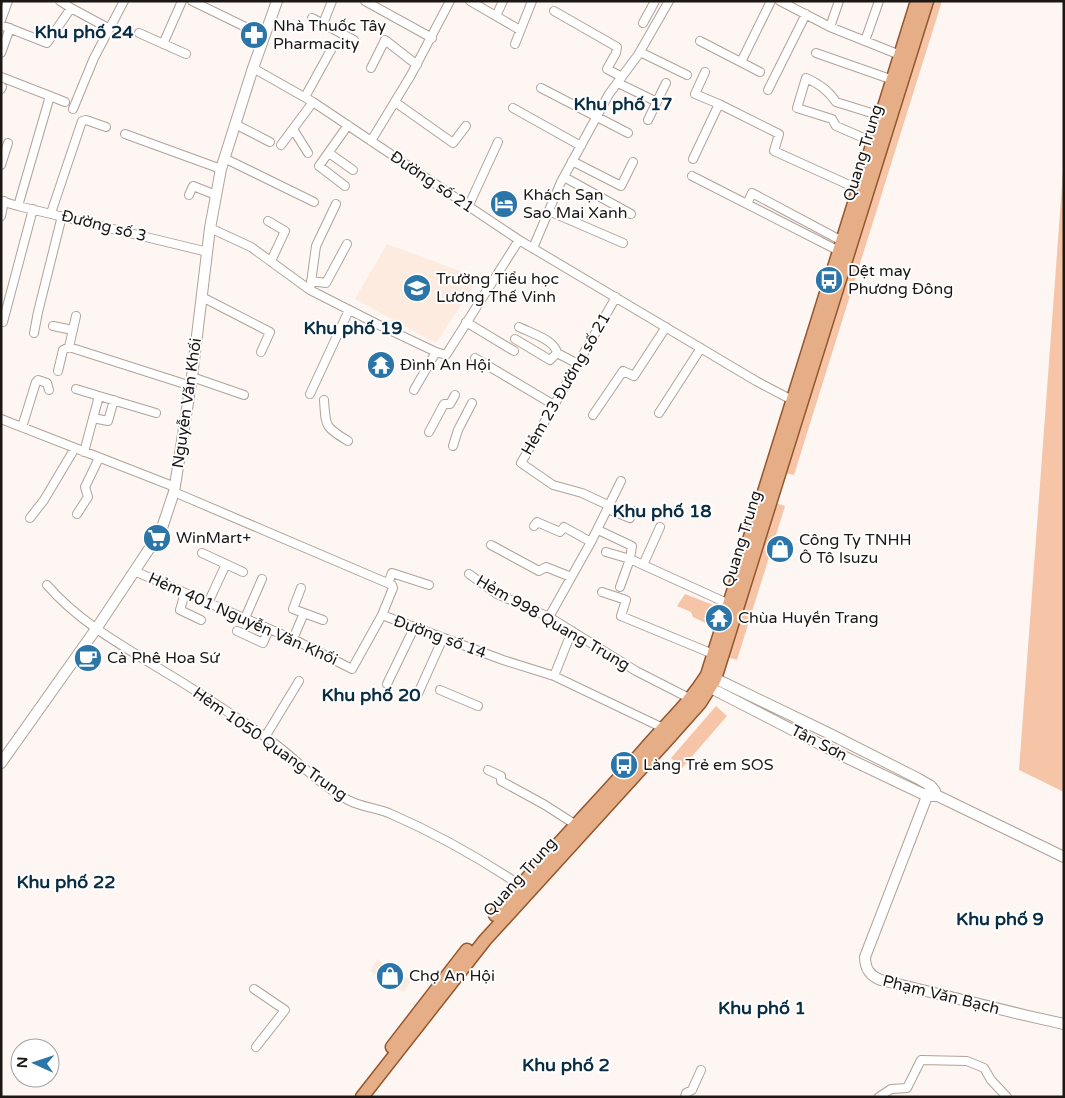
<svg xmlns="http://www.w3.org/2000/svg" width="1065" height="1098" font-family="'Varela Round',sans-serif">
  <rect width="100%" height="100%" fill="#fdf6f3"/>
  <path fill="#feebe0" d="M387,244L479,278L436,343L355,299Z
    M377,959L411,981L403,992L370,971Z"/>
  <path fill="#f6c5a7" d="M931,1H942L794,475L784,473Z
    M1064,158V792L1019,770Z
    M775,503L785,506L737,660L727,657Z
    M685,594L721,608L712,626L693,617L691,612L677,606Z
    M716,706L727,716L682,768L671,758Z"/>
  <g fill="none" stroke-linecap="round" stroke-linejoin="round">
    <defs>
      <path id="minor" d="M60,1L71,8
        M192,1L264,36
        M365,1L432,38
        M470,1L520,30
        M780,1L830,27L900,55
        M554,11L617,47L616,53L607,69L622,77
        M496,16L503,1
        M312,18L354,40
        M1,20L8,1
        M643,23L655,1
        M323,24L332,1
        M1,25L47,43L71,8L108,28
        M830,27L839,1
        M139,33L186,54
        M700,41L760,72
        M865,41L879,1
        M163,44L182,1
        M515,44L532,1
        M640,52L687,75
        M1,53L10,28
        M816,53L893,80
        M741,62L771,1
        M253,68L313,102L519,240L756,381L792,400
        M371,68L385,40L417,65
        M705,72L695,94L719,104L779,134L774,151L858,189
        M1,77L50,96L18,206
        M618,83L657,102
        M541,88L628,133
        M1,89L2,87
        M768,90L806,14
        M50,96L65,102
        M305,97L332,48
        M395,102L453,143L466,126
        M513,108L581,146
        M73,109L94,58L124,1
        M648,120L666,83
        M235,124L270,142
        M293,129L308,153
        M125,134L221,169
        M371,141L411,75L450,1
        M873,142L836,126L832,119L797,108L806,78C819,84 828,90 836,102L881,116
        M281,145L313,102
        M329,153L353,170
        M224,158L314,202
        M693,159L719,104
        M572,161L621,186L633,162
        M1,165L8,143
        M692,176L839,251
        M564,177L631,214
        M345,186L319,166L348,125
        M189,195L193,186L216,195
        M1,201L18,206L208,252
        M747,204L752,193L842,241
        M468,207L498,142
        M549,211L623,243
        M51,213L82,121L86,120L106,127
        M1,216L4,201
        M268,221L285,231L271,261
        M210,228L251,247L310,290L381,326L436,352L446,355L519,240
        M533,248L561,182L609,94L638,55L669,1
        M311,281L326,283L347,244
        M310,290L316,246L336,204
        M202,297L270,332L261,352
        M3,322L33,209
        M466,322L514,351
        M53,326L73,330
        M519,327C531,333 555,340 557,353L578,364
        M34,333L38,312L62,216
        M515,339L550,360L557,353
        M69,347L76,316
        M475,358L554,405
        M58,371L63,350L69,347L191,386
        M192,377L244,395
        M76,389L99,396
        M414,390L436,352
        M310,394L349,310
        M324,400C326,427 324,426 348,441
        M659,413L701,348
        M593,415L623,371L634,376L666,327
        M93,418L108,421L114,400
        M1,419L175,487
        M22,427L36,382L38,380L47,383L49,390
        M429,432L444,404H450L455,395
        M453,446L458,430L472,403
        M84,452L99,396L156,413
        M174,492L392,585L393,588L382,615L503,660L554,676L663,728
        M610,506L582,493L553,485L521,463L616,297
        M608,509L630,518L634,511
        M77,514L88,497L85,487L99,458
        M30,518L44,500L75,448
        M534,526L537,522L560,532L564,527L591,542
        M598,530L632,546L630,559L620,587
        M491,545L539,571L546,567L571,577
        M606,552L630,559L729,604
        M202,553L243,572
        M643,565L660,527
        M134,571L293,639L352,669L382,615
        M469,574L497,594L549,617L636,671L691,699
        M388,583L392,573L429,585
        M47,585C80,623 123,646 165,672C199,692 231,714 264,736C293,755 317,784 348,800C361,807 377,808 391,814C437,834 481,859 523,887
        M301,588L293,609L323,620
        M602,592L626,600L621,616L713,654
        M185,593L180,610L201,620
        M208,603L226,564
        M549,617L591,542L621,481
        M245,618L262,579
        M237,631L263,643L269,629
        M293,639L304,613
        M554,676L572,631
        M387,684L414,628
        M440,690L478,706
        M416,698L443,638
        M265,737L299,681
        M488,770L501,776V781L545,805L576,825
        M254,989L285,1010L256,1047
        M685,1097L686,1093L692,1090L701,1070
        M879,1097L891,1089L907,1088L921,1060L967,1061L984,1068L991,1080L1007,1097"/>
      <path id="tertiary" d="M710,676L828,733L917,778L931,786L935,791
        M705,685L843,756L927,796H938L1064,857
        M1,763L96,629L161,531L174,492L192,377L210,228L221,169L253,68L277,1
        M931,786L865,957C865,969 870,976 881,980L1024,1015L1064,1024"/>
      <path id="primary" d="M495,915C545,856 600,801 651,742C671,719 691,701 707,675L917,1
        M392,1047L467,950
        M362,1097L485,940L668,739L700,703L715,679L927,1"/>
    </defs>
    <use href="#minor" stroke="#b1a299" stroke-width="10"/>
    <use href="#tertiary" stroke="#b1a299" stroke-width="12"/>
    <use href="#primary" stroke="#94562b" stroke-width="15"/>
    <use href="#minor" stroke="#fff" stroke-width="8"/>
    <use href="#tertiary" stroke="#fff" stroke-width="10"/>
    <use href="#primary" stroke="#e6ae87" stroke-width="12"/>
  </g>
  <defs>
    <symbol id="pharmacy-disc" viewBox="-11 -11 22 22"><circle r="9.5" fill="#2b75a8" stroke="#fff"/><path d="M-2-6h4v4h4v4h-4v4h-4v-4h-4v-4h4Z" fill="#fff"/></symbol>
    <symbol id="hotel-disc" viewBox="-11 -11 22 22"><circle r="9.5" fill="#2b75a8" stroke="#fff"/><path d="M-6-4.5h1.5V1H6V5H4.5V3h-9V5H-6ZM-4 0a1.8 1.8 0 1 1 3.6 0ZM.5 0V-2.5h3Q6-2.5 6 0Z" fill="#fff"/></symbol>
    <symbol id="bus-disc" viewBox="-11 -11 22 22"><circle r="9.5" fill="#2b75a8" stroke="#fff"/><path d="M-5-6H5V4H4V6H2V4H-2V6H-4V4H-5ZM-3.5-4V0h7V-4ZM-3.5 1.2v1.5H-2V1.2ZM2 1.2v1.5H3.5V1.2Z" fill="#fff"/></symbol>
    <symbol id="school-disc" viewBox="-11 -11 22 22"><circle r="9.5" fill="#2b75a8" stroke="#fff"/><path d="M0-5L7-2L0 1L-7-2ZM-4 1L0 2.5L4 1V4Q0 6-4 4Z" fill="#fff"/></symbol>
    <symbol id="temple-disc" viewBox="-11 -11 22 22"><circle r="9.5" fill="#2b75a8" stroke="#fff"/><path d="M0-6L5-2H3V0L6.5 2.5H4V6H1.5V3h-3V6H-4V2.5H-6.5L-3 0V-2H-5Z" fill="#fff"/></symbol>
    <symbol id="supermarket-disc" viewBox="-11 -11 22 22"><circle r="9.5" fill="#2b75a8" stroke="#fff"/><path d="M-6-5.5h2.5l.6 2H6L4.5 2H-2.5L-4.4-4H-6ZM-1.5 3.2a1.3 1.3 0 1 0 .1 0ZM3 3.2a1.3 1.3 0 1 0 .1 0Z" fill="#fff"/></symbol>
    <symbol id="shop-disc" viewBox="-11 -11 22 22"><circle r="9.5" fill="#2b75a8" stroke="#fff"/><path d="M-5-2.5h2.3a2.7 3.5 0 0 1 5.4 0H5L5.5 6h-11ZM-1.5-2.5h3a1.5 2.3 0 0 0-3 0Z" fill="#fff"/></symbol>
    <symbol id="cafe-disc" viewBox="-11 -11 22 22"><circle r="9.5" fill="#2b75a8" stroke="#fff"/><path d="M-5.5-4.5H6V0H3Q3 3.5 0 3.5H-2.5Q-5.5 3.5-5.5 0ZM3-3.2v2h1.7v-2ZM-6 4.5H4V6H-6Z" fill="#fff"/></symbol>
  </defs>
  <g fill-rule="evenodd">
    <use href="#pharmacy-disc" x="238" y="19" width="32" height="32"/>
    <use href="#hotel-disc" x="488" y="188" width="32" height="32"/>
    <use href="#bus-disc" x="813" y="264" width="32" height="32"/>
    <use href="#school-disc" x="401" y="272" width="32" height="32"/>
    <use href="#temple-disc" x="365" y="349" width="32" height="32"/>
    <use href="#supermarket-disc" x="141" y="522" width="32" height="32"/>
    <use href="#shop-disc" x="764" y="533" width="32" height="32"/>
    <use href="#temple-disc" x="703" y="602" width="32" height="32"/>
    <use href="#cafe-disc" x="72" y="642" width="32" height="32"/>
    <use href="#bus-disc" x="608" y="749" width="32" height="32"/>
    <use href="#shop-disc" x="374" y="960" width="32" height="32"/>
  </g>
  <g text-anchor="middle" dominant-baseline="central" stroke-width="4" stroke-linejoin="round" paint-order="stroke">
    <g font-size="16" fill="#1c1714" stroke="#fff" text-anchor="start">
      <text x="273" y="26">Nhà Thuốc Tây<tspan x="273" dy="18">Pharmacity</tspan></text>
      <text x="523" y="195">Khách Sạn<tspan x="523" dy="18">Sao Mai Xanh</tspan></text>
      <text x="848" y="271">Dệt may<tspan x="848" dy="18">Phương Đông</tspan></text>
      <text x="436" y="279">Trường Tiểu học<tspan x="436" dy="18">Lương Thế Vinh</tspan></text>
      <text x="400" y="365">Đình An Hội</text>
      <text x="176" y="538">WinMart+</text>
      <text x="799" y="540">Công Ty TNHH<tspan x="799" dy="18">Ô Tô Isuzu</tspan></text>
      <text x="738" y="618">Chùa Huyền Trang</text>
      <text x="107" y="658">Cà Phê Hoa Sứ</text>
      <text x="643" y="765">Làng Trẻ em SOS</text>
      <text x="409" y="976">Chợ An Hội</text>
    </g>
    <g font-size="16" fill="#1c1714" stroke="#fff">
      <text transform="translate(863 153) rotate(-73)">Quang Trung</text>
      <text transform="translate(432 182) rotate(34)">Đường số 21</text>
      <text transform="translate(104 226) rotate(14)">Đường số 3</text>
      <text transform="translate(566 384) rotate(-60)">Hẻm 23 Đường số 21</text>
      <text transform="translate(187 403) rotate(-82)">Nguyễn Văn Khối</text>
      <text transform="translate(742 539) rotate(-73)">Quang Trung</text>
      <text transform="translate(243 619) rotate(24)">Hẻm 401 Nguyễn Văn Khối</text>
      <text transform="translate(553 623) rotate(30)">Hẻm 998 Quang Trung</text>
      <text transform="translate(440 637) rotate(20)">Đường số 14</text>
      <text transform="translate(819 743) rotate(27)">Tân Sơn</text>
      <text transform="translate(270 744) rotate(35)">Hẻm 1050 Quang Trung</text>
      <text transform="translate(520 877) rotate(-48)">Quang Trung</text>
      <text transform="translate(941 995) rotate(14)">Phạm Văn Bạch</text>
    </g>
    <g font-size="18" font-weight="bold" fill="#092d45" stroke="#fff">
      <text x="84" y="32">Khu phố 24</text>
      <text x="623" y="104">Khu phố 17</text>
      <text x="353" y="328">Khu phố 19</text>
      <text x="662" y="511">Khu phố 18</text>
      <text x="371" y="695">Khu phố 20</text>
      <text x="66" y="882">Khu phố 22</text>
      <text x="1000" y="919">Khu phố 9</text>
      <text x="762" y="1008">Khu phố 1</text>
      <text x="566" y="1065">Khu phố 2</text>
    </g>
  </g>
  <rect width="1065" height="1098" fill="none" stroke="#1c1714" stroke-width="5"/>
  <g transform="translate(35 1063) rotate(273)"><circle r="24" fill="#ffffff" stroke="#a4a2a1"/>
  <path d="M0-4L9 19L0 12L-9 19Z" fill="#2b75a8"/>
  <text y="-8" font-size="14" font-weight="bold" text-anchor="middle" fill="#1c1714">N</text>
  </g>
</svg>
